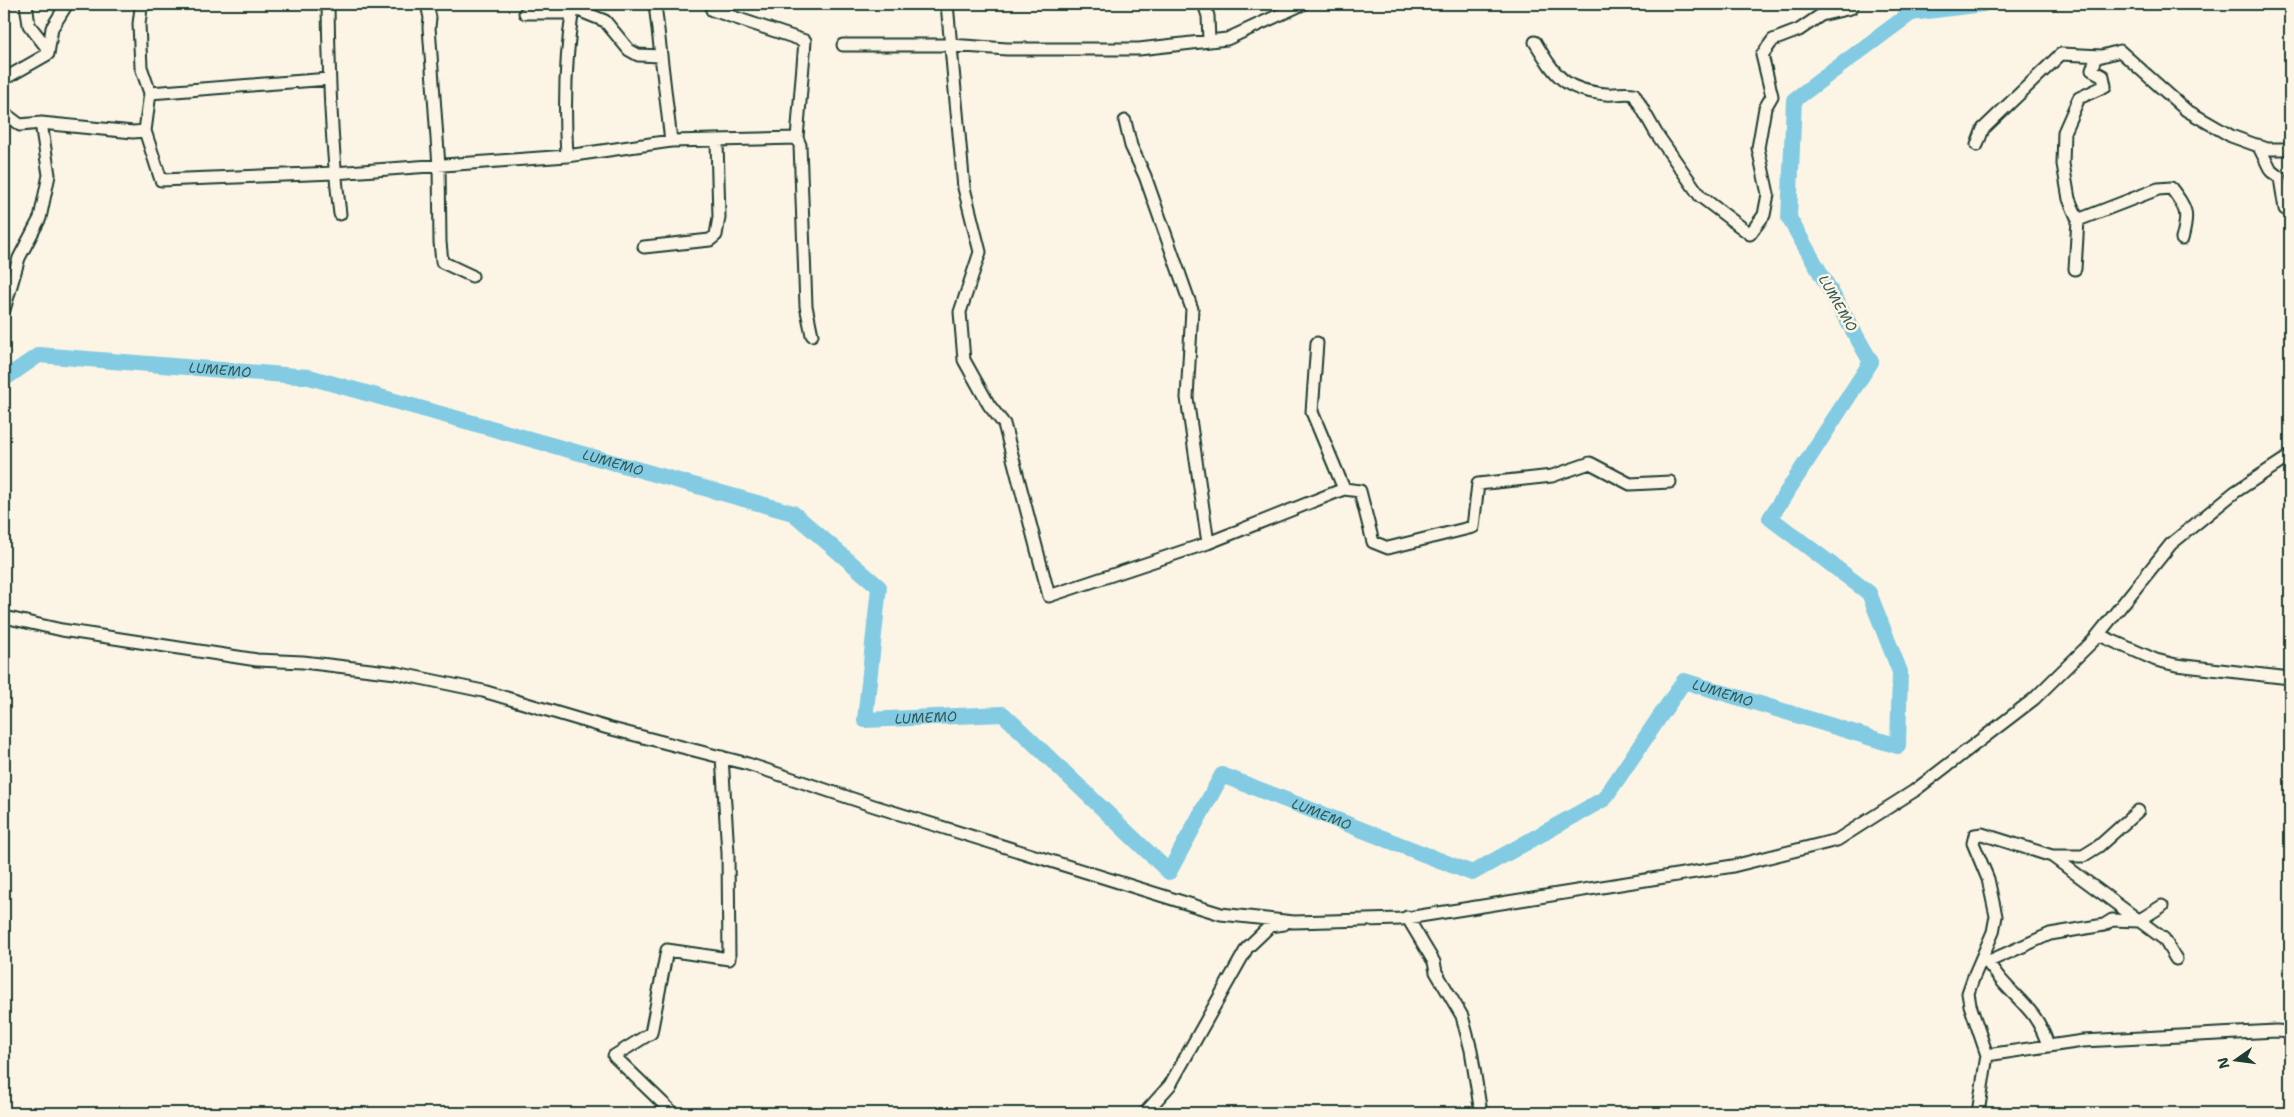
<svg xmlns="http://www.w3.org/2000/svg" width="2294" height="1117" font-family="'Shantell Sans',sans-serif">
  <rect width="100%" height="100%" fill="#fcf5e5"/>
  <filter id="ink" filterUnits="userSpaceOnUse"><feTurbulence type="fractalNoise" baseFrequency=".02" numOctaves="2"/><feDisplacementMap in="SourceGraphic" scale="10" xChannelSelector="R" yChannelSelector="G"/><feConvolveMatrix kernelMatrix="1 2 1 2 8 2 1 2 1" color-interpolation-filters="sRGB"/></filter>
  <g filter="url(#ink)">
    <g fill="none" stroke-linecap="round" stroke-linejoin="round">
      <path stroke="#82cbe2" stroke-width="16" id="s1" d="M4,379L39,355L309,377L793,513L879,587L865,720L1003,714L1169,872L1222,775L1472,873L1604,799L1684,681L1898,746L1900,672L1869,593L1770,518L1871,362L1789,218L1794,100L1911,13L1983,4"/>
      <defs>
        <path id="minor" d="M26,4L29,25L48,49
          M145,4L141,8L139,24L141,67L150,93L145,131L161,180L334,173L567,156L671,141L797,138
          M328,4C329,74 331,144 340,214
          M427,4L430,18L429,27L439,166L440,242L442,262L472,276
          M655,4L671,141
          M947,4L964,188L980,252L960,312L964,360L989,405L1004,424L1049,596L1208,543L1344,489L1312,412L1317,343
          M1204,4L1208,16L1209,41
          M712,10L805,41L797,138L800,145L806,306L812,335
          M525,13H572
          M1535,42C1556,76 1563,90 1606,94C1616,95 1624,92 1634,94L1656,133L1700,196L1750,234L1764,215L1768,194L1758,148L1765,108L1772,96L1762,55L1773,40L1799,30L1821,15L1851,8L1853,4
          M843,45H950L1007,49H1139L1227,39L1303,4
          M4,79L48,54L52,28L67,4
          M150,93L329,79
          M4,113L20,125L41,123L133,132L145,131
          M1125,121L1131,146L1145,176L1192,309L1187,398L1208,543
          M1977,145L1983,129L2061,54L2102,56L2120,51L2186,110L2231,136L2267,149H2290
          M2258,145L2271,171L2280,178L2285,209
          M567,156C564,106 565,58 573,8L605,21L629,50L638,55L661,56
          M2078,220L2158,189L2171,188C2187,209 2189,213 2182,239
          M644,247L710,240L716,235L719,217L717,141
          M2075,269L2078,220L2069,199L2063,164L2064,132L2079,98L2105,86L2103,76L2092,70L2097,56
          M4,310L19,258L40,218L49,175L41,123
          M1344,489L1360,491L1373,542L1388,548L1473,527L1478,484L1552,476L1590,463L1630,484L1670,482
          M4,617L62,630L257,660L303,662L396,673L483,691L608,728L748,764L874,806L1221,914L1294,922L1401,919L1733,866L1837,840L1914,791L2034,699L2093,641L2171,544L2235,492L2290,456
          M2099,635L2156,660L2176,665L2290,678
          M2052,856H2083L2099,846L2138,811
          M1407,917L1434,962L1436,972L1462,1016L1471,1050L1481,1113
          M1983,958L1987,962L2050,934L2104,925L2112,920L2138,921L2162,906
          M1987,962C1992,968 1997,975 2002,981C2024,1006 2037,1012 2048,1045
          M1987,1055L2083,1041L2276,1031L2290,1032
          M673,1113L614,1056L651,1033L667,950L729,959L728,853L722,757
          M1145,1113L1170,1085L1247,948L1270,926L1284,924
          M1978,1113L1987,1055L1970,1005L1968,993L1974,976L1993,932L1996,916L1988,879L1973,843L1975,835L1982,834L2052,856L2164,939L2176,959"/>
      </defs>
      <use href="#minor" stroke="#1f3d34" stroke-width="15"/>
      <use href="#minor" stroke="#fcf5e5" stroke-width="11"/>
    </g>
  </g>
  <g text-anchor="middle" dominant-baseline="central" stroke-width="5" stroke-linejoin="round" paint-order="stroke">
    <g font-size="14" font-style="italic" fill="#335957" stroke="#fcf5e5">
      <text transform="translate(1838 303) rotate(60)">LUMEMO</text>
      <text stroke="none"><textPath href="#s1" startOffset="224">LUMEMO</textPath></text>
      <text stroke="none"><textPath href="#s1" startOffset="629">LUMEMO</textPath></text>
      <text stroke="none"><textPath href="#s1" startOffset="2144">LUMEMO</textPath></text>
      <text stroke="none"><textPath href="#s1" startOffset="1124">LUMEMO</textPath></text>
      <text stroke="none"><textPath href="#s1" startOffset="1648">LUMEMO</textPath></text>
    </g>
  </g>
  <rect width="2294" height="1117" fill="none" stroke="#fcf5e5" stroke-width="20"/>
  <rect x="10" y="10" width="2274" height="1097" fill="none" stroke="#1f3d34" stroke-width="2" filter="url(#ink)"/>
  <g transform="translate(2236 1060) rotate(256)" stroke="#fcf5e5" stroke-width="4" paint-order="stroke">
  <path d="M0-4L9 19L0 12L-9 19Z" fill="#1f3d34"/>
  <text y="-8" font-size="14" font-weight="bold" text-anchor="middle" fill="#1f3d34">N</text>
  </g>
</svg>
